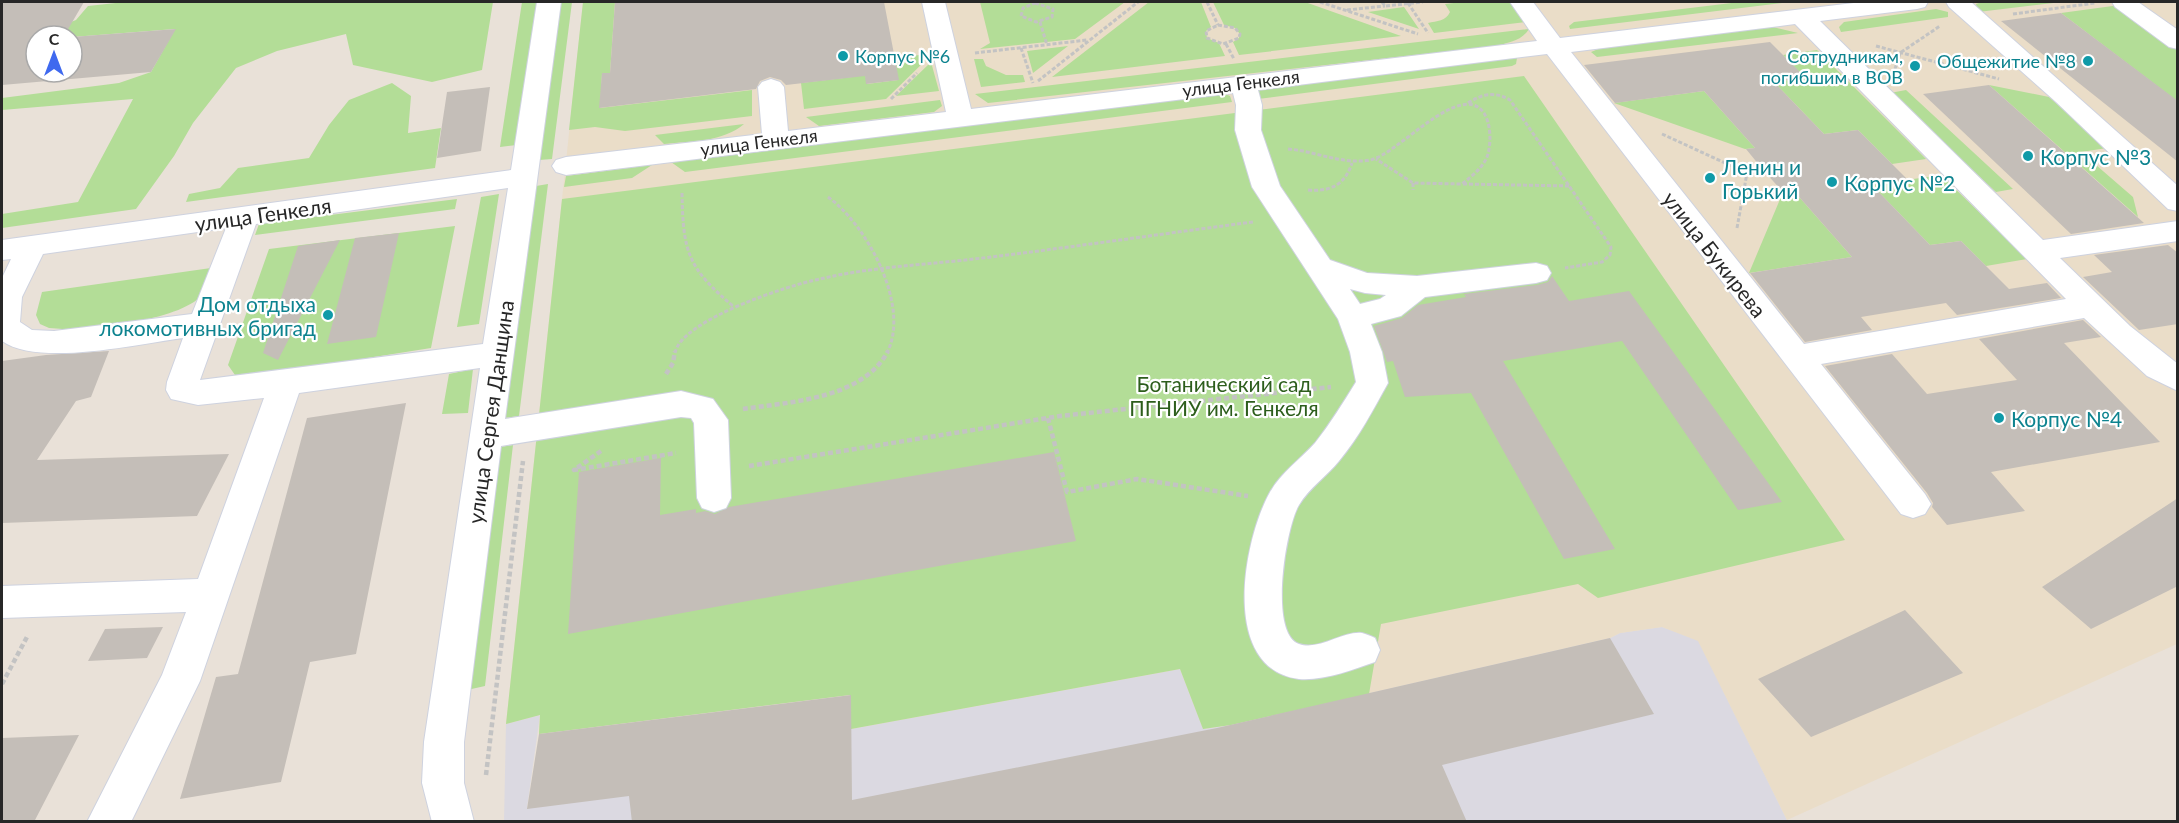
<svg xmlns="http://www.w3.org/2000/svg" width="2179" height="823" font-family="Lato,sans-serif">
  <rect width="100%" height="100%" fill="#e9e1d8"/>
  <path fill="#dbd9e1" d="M1662,627L1698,640L1787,820L504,822L506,724L540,715L527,808L851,729L1180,669L1204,729L1231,725L1610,638L1620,633Z"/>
  <path fill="#eaddc8" d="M583,2H2177V644L1787,820L1698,641L1662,627L1620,633L1610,638L1231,725L1203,729L1180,669L851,729L850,695L539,734L540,715L506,724Z"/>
  <path fill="#b3dd97" d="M125,2H493L482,70L432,82L353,65L346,34L277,51L236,68L193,123L174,156L136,209L2,228V214L78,202L133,99L2,110V98L119,83L151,72L175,29L72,37L45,36L50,30L76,20L88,6Z
    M522,2H538L517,145L500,147Z
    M561,2H572L552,159L539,160Z
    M583,2H615L610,73L602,74L600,108L752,90V116L625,131L595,127L569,130Z
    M980,2H1125L1075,39L980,49L990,43Z
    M1149,2H1201L1211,27L1206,31L1207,38L1219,43L1225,56L1052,77Z
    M1213,2H1305L1401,36L1239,55L1233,42L1239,38L1240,34L1235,28L1224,25Z
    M1462,2H1510L1527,22L1434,33L1428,23C1437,21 1446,21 1450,12L1445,4Z
    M1740,2H1790L1570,29L1569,26L1574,22Z
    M1982,2H2062L1978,12L1976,4Z
    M2120,5L2177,47V101L2061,13Z
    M1404,7L1419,29L1368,12Z
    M1936,9L1948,12V17L1841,32L1839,27L1844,22Z
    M1773,27L1798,33L1597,57L1591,52L1601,48Z
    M1529,29C1522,41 1508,43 1495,46L988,103L975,94Z
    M1068,46L1033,73L1027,51Z
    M1817,50L1926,159L1892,164L1858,130L1824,134L1774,82L1805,78L1783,55Z
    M925,54L927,59L886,99L804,109L801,83L852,77L865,73L867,84L898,80L895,59Z
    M1517,58L1516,64L1512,66L1258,99V90L1495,59Z
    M974,59H983L986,66L1006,75H1023L1025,82L981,87Z
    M931,62L939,91L896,96Z
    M1524,76L1845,540L1598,598L1578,584L1381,624L1369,694L1231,725L1203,729L1180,669L851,729L850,695L539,734L540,715L506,724L562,199Z
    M392,83L411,96L408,133L441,128L435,168L186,202L189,194L220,188L238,168L309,158L329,125L349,100Z
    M1989,85L2049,97L2107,148L2081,152L2133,197L2138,217Z
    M1906,90L2013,189L1996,192L1890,93Z
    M1704,91L1755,148L1745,149L1614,103Z
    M1223,93L1230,96L1232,102L685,172L671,162Z
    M940,100L942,106L934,112L819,126L806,117Z
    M744,124C723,142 691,141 664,144L655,135Z
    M652,165L632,178L564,187L566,176Z
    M1941,175L2027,259L1986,266L1961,241L1930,245L1872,185Z
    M548,184L519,416L503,418L536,186Z
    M1793,190L1852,257L1749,273L1783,192Z
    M499,194L479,324L457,327L481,197Z
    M457,199L455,209L255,235L259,224Z
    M455,226L431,348L260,375H235L228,365L269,249Z
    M218,267C214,275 210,285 205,292C183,321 97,328 63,329L49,328L40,324L36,315L42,292Z
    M473,369L468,413L442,414L449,374Z
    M513,445L485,686L467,690L500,447Z"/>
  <path fill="#c4beb8" d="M2,2H84L64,36H36V72H72V37L176,29L151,72L2,85Z
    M615,2H884L899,80L866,84L865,76L786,85L781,80L770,77L760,81L756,89L599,108L602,73H610Z
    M2061,13L2178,101V162L2001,21Z
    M1770,42L1806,78L1774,82L1824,134L1858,130L1908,180L1872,185L1930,245L1961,241L2009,289L2047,283L2061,298L1957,315L1946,303L1861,317L1872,330L1805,342L1750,273L1852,257L1793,190L1783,192L1764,171L1746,149L1755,148L1704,91L1615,103L1584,65Z
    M1989,85L2144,223L2071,234L1923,94Z
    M490,87L481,151L437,158L447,92Z
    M399,233L376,337L327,344L355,238Z
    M340,240L278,360L263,353L298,246Z
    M2168,245L2178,253V324L2139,330L2083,277L2112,272L2094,255Z
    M1552,276L1569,301L1629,291L1782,502L1738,510L1622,341L1503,361L1615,549L1564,559L1471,393L1405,397L1393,361L1387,362L1374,326L1402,318L1418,305L1466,297L1464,294L1537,285L1548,282Z
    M2083,320L2101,337L2064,343L2160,442L1991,472L2025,511L1947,525L1932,507L1933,503L1927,493L1825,366L1892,354L1927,394L2017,380L1979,339Z
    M109,351L91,397L76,401L37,460L229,454L197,516L2,523V361L46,355Z
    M406,403L356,654L310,662L281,782L180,799L216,677L238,674L307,418Z
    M1054,452L1076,541L568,634L579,472L661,458L660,515L696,509V513L705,511L715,514L729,507Z
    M2178,498V586L2091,629L2042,587Z
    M1905,610L1963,673L1811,737L1758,679Z
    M163,627L147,658L88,661L105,629Z
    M1610,638L1654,714L1442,765L1467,822H632L629,796L527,809L539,734L851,695L852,800L1217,728Z
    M79,735L34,822H2V738Z"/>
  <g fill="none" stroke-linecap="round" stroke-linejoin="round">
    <defs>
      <path id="minor" d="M537,2H561L505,419L681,391L713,399L728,420L731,498L726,508L714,512L702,508L697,498L694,423L691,418L681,417L501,446L464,742V783L474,822H432L422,783L424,742L480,368L299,393L200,681L131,822H87L162,675L186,612L2,618V586L198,579L264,398L198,405L171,399L166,390L167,382L183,338C139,344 38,367 2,341V278L11,259L2,260V240L511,170ZM508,188L483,344L200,380L256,224ZM226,228L192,314L54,331L32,330L20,322L22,297L43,254Z
        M922,2H945L971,109L1537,41L1510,2H1533L1560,38L1862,2H1928L1925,7L1917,9L1820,21L2043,240L2178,221V241L2060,258L2130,326L2178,364V391L2147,376L2084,318L1821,364L1925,494L1931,504L1925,514L1913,518L1901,514L1547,54L1258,90L1262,105L1261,130L1280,186L1330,260L1367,273L1417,276L1536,263L1547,266L1551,273L1547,280L1536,283L1425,297L1401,316L1371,324L1382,352L1388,383C1373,410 1359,437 1339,461C1327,476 1309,488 1299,505C1286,526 1268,633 1299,644C1319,651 1342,631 1362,633C1366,634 1371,636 1375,638L1380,650L1375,662C1352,670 1323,681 1299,679C1220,669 1243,542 1269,494C1280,473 1300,460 1315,443C1330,424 1343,403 1356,382L1350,352L1338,319L1252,187L1235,130L1236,105L1233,93L566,175L556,172L552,166L556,160L566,157L762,134L758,87L762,82L771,79L780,82L784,87L788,131L946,112ZM1795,24L2066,299L1804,344L1571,52ZM1350,289L1365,293L1386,295L1380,299L1360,304Z
        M1946,2H1971L2178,186V211L2168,209L2056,102L1949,7Z
        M2112,2H2138L2178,30V49L2169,47L2115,7Z"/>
    </defs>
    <use href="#minor" stroke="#ced2df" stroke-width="2"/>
    <path stroke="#c3c3c3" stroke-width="3" stroke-dasharray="4 2" stroke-linecap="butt" d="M1207,2L1218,25
      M1320,2L1418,34
      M1382,2L1385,6L1423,2
      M1035,3L1053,9L1052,17L1036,22L1021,16L1023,8Z
      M1408,3L1428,33
      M1347,10L1385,6
      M2013,14L2095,3
      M1040,22L1047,45
      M1218,25L1235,28L1240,34L1239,38L1223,44L1207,38L1206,31Z
      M1226,44L1234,59
      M1876,46L1999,79
      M1021,48L1033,83
      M975,53L1087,40
      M1895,69L1900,53L1940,26
      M1038,81L1138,2
      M891,99L917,73
      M1468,103C1482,94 1495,91 1510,100L1611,247L1610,255L1602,262L1565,268
      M1662,134L1747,173L1764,171
      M1288,149C1315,151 1342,165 1370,160C1398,155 1460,79 1484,113C1490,123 1491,137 1489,149C1487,165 1474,174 1462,184L1413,183L1376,159
      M1413,183V190
      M1463,184L1570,186
      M1308,190C1330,192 1345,185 1352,163
      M682,193C683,253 688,268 734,307
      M828,197C867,225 911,306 887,353
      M1737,228L1747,173
      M675,353C681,320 789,285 820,279C871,267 922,265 974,259C1067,248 1160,234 1253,222"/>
    <path stroke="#c3c3c3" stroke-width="4.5" stroke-dasharray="5 3" stroke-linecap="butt" d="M666,374L673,363L675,351
      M743,409C790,402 863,399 888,351
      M1048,418L1067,492L1137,479L1248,496
      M601,451L574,470L676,453
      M749,466L1060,416L1331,387
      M2,684L28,635
      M486,775L523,461"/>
    <use href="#minor" fill="#fff" fill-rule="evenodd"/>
  </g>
  <g fill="#0f9aa8" stroke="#fff" stroke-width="2">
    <circle cx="843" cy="56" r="6"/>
    <circle cx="2088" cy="61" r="6"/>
    <circle cx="1915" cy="66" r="6"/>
    <circle cx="2028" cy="156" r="6"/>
    <circle cx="1710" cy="178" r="6"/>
    <circle cx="1832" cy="182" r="6"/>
    <circle cx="328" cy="315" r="6"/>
    <circle cx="1999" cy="418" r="6"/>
  </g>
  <g text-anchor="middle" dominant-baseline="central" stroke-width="4.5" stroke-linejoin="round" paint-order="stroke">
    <g font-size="18" fill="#0d838f" stroke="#fff" text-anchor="end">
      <text x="855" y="56" text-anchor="start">Корпус №6</text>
      <text x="1903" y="56">Сотрудникам,<tspan x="1903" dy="21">погибшим в ВОВ</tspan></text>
      <text x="2076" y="61">Общежитие №8</text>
    </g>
    <g font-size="18" fill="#272727" stroke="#fff">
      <text transform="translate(1241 83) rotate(-7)">улица Генкеля</text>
      <text transform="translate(759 142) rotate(-7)">улица Генкеля</text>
    </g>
    <g font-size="21" fill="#0d838f" stroke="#fff" text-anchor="start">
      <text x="2040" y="156">Корпус №3</text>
      <text x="1722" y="166">Ленин и<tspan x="1722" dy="24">Горький</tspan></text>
      <text x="1844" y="182">Корпус №2</text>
      <text x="316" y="303" text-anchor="end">Дом отдыха<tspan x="316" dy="24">локомотивных бригад</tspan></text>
      <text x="2011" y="418">Корпус №4</text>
    </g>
    <g font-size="21" fill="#272727" stroke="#fff">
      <text transform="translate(263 214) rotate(-8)">улица Генкеля</text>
      <text transform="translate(1715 254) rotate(52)">улица Букирева</text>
      <text transform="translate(490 412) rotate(-82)">улица Сергея Данщина</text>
    </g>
    <g font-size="21" fill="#2d5e1c" stroke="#fff">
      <text x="1224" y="383">Ботанический сад<tspan x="1224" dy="24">ПГНИУ им. Генкеля</tspan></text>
    </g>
  </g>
  <rect width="2179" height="823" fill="none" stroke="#272727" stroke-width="6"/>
  <g transform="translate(54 54)"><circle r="28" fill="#ffffff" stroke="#a9a9a9" stroke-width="1.5"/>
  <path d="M0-4.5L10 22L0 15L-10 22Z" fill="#3f69ef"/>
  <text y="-9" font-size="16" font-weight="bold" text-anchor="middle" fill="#272727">С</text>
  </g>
</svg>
